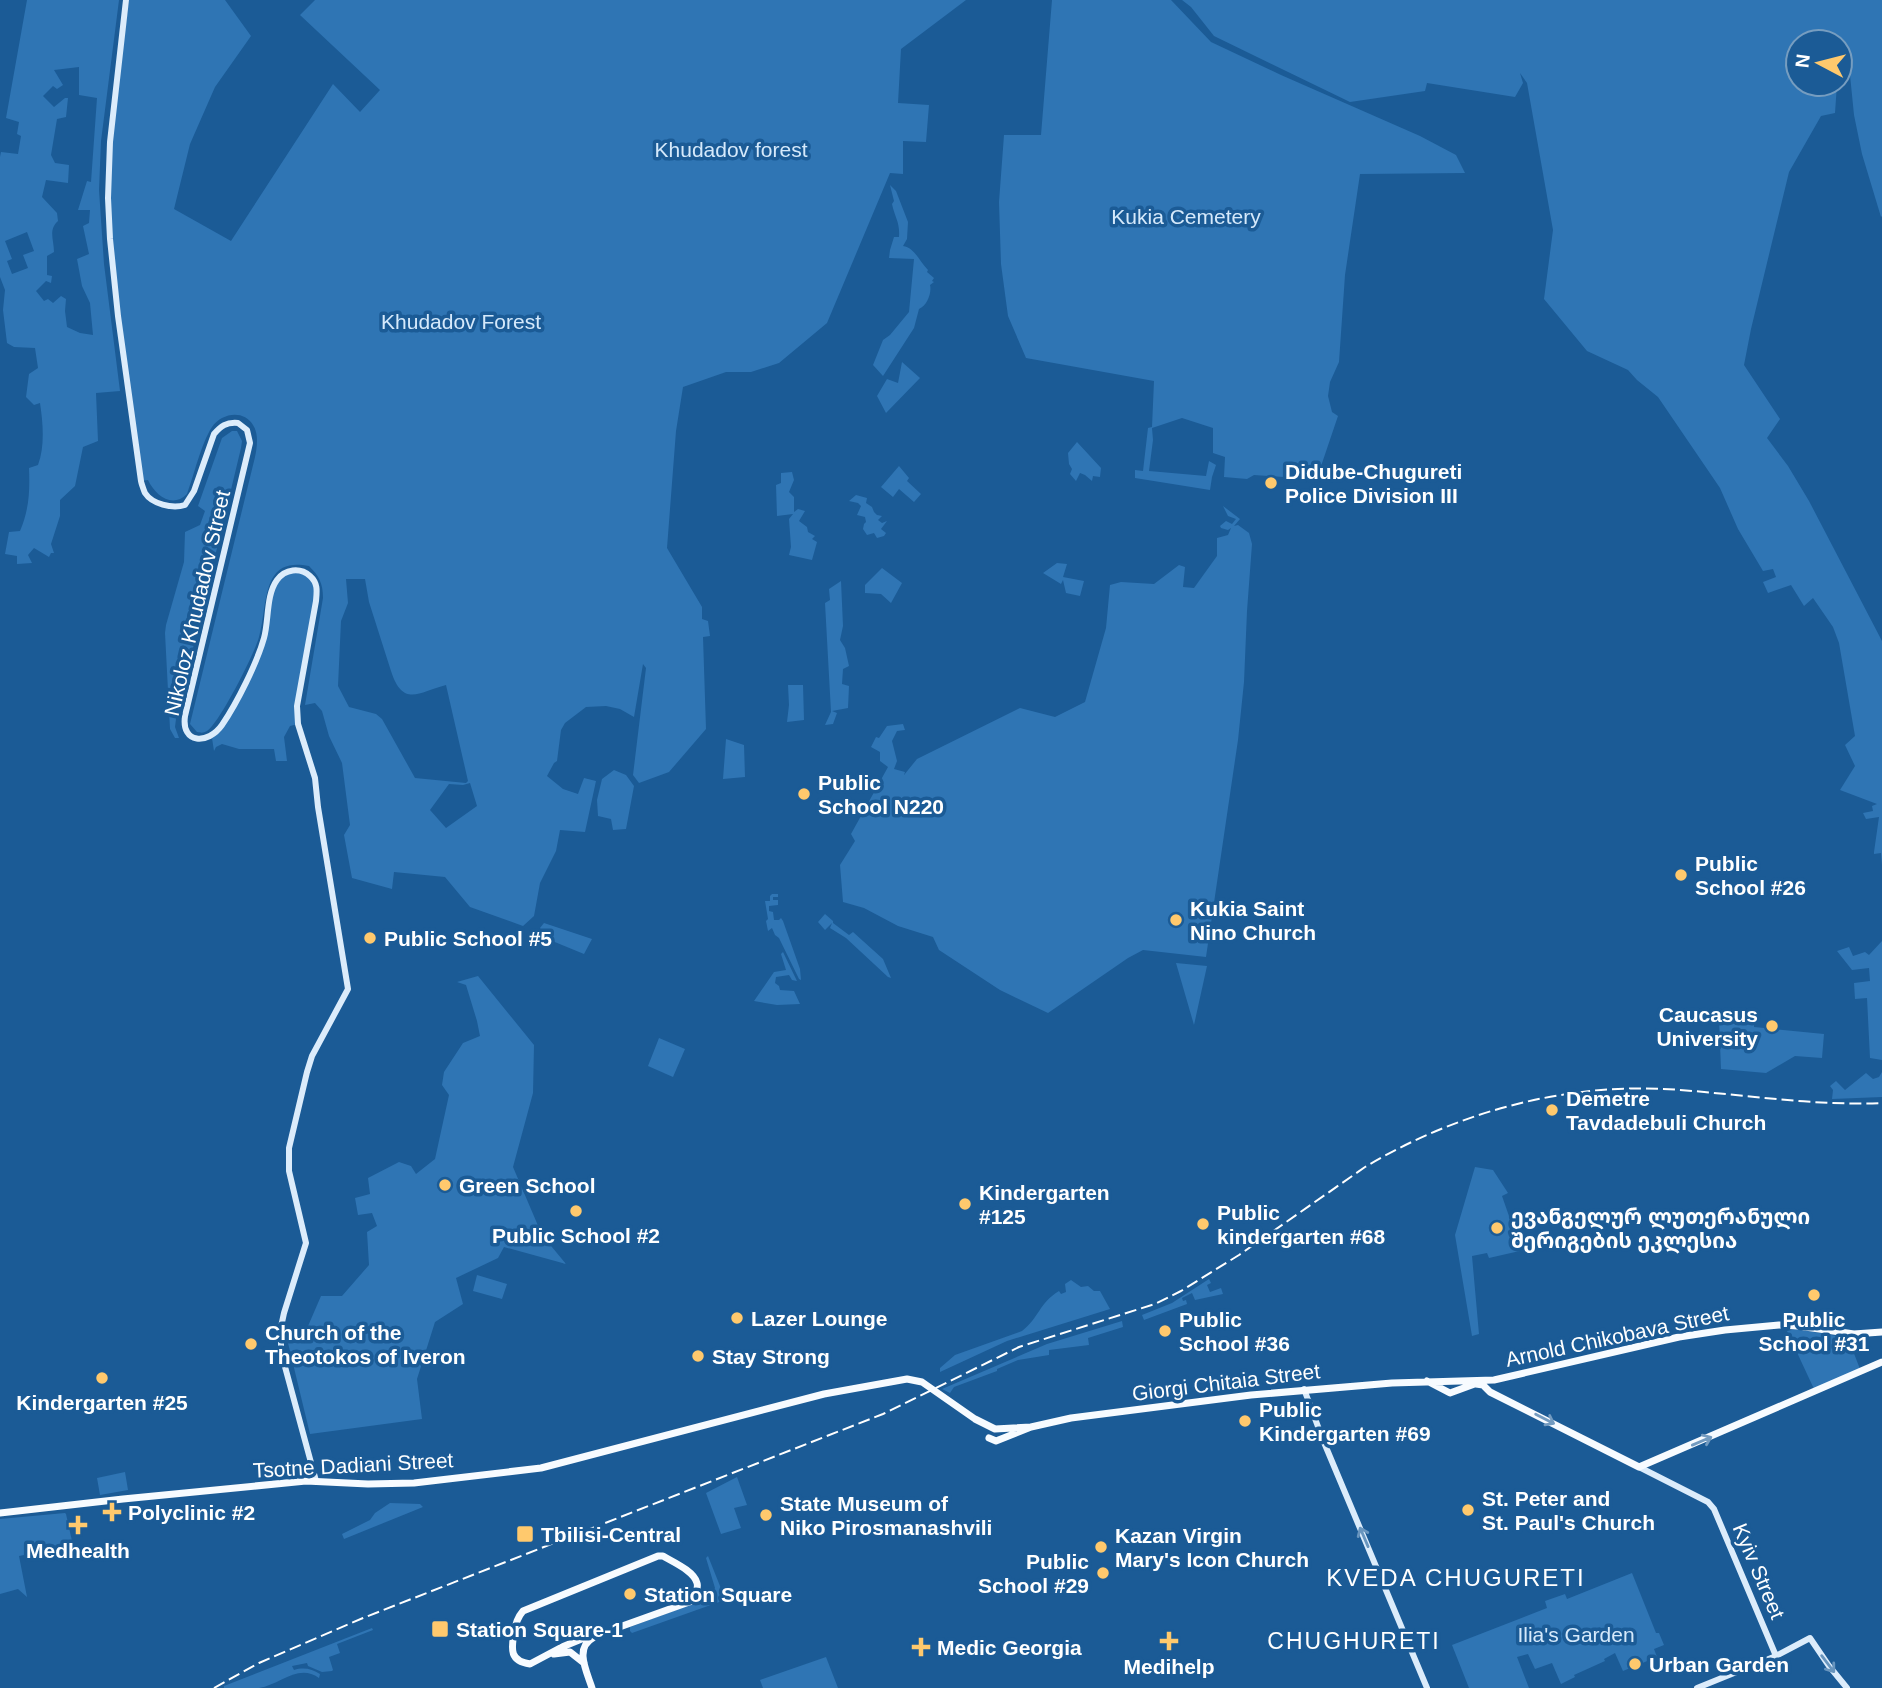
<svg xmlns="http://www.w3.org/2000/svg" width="1882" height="1688" font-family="Helvetica,'Noto Sans Georgian',sans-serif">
  <rect width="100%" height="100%" fill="#1b5b96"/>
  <path fill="#2f75b4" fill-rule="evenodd" d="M27,0H119L101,141L99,190L104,264L120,391L96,393L98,441L83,447L75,486L60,500V516L51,544L54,553H51L49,557L34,548L28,555L32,563L17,564V556L5,554L9,532L20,531C29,510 30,491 29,468L38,465C45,446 43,423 40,403L34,405L26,397L29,374L38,368L35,348L14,347L7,343L3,310L5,290L0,277V157L1,152L18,154L21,136L17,134L19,122L6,118ZM79,67V95L97,98L91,182L87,181L78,210H90L89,223L83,226L89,254L77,259L82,286L90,303L93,335L80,333L67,327L65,311L66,299L61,296L53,303L48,299L44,301L36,291L46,281L51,283L52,276L47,275V256L54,252C54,240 48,230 58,221L57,213L42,197L46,180L68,183L69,165L55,163L51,155L57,119L66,117L68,98H65L54,107L43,96L53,86L57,89L63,85L54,70ZM27,232L34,251L23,255L28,268L12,274L7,261L12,259L5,241Z
    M129,0H225L251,36L215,87L190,144L174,209L231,241L333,84L360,112L380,90L300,15L315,0H966L901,49L898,103L929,105L926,142L903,141V174L890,173L827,323L779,363L751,372H726L683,387L676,431L667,548L702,607V619L708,621L710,636L703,637L706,729L669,772L639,783L633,775L646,668L643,664L634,717L620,709L606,706L586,707L565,723L561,730L557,761L554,763L547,776L563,789L578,794L584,778L596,781L585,832L560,830L556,851L540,883L534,916L523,926L470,907L445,877L394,872L392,889L352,878L344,835L350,825L342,763L329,736L322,711L315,703L305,705L323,598C323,583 319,576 309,566C294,563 280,564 272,579C264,594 264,620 259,637C255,653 219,724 207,731C203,733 202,733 197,732L190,724L255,457C257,447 259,434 253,425C244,409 221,413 212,427C201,444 194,475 187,494C172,509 155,495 148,480L141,481L120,349L112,243L109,150ZM346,579H365L369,602L391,671C403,708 419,692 446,685L468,781L466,783L415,778L382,719L376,714L349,707L338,686L341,621L348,603ZM470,783L477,806L446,828L430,810L449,784L463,785Z
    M1052,0H1171L1211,42L1281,75L1420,136L1456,155L1465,173L1360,174L1345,275L1339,362L1330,382L1328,396L1332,412L1338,416L1317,478L1311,479L1254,475L1247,479L1224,477L1225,457L1213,453V428L1182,418L1152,428L1153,440L1149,471L1206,476L1209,461L1216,465L1212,477L1210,490L1135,478V470L1143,471L1148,428L1152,427L1154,381L1026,358L1008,316L1001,264L999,202L1004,135H1041Z
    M1182,0H1882V216L1881,217L1862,154L1854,115L1850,75L1840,76V42H1798V84H1837L1835,113L1821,116L1789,172L1751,329L1744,365L1780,419L1767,438L1788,466L1809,501L1882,641V865L1881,853L1874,854V852L1879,817L1866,819L1863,813L1873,811L1872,806L1877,804L1840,790L1855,766L1845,745L1855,736L1839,643L1833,627L1813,598L1804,606L1791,585L1768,593L1763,582L1776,577L1773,569L1763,571L1738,529L1720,488L1658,397L1637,380L1628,370L1587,351L1544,299L1553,230L1527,83L1520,73L1523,83L1515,97L1427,83L1425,91L1350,102L1214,36L1191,7Z
    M890,185L896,191L908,222L907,239L903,246C915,248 919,261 928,270L927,272L934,278L932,281L934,282L930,285C932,293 927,306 919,309L914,328L883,376L873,365L883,340L890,335L909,312L914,259L889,258L890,250L894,237H899C900,222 895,218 892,204L894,201Z
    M902,362L920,378L886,413L877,396L887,379L898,383Z
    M232,431H237L242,441L241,448L176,719L175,727L179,738H175L170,729L165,633L166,625L184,562L185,532L200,525L205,511L198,506L222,438Z
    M1077,442L1101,468L1100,477L1093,476L1092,481L1085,475L1080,473L1076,481L1070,474L1072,469L1069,464L1068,453Z
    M899,466L909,478L907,481L921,494L914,502L899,489L893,497L881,487Z
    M792,472L794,480L789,492L794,497V512L798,509L805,511L799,521L807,527L808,532L815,536L812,539L817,542L812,560L789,555L791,547L789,519L793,514L777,516L776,485L781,483V473Z
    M856,495L867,498L866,503L872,507L874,512L877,515L882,516L878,520L882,523L887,521L881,529L886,533L884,536L877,538L874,533L867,535L863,529L864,524L866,522L865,517L857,515L861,506L858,503L849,501Z
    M1223,506L1240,519L1234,526L1238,525L1249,533L1252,544L1247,611L1244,682L1238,740L1206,957L1143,950L1128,958L1048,1013L1000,990L939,950L933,937L898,926L864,908L843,902L840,865L855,841L851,834L888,767L880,761V752L871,747L876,737L879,738L887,726L903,724L905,730L897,731L892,741L897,761L894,769L905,772L904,775L917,759L1020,708L1055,717L1085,702L1106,628L1110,585L1121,582L1154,584L1179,565L1185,567L1183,587L1194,588L1217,556V538L1228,535L1231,528L1228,530L1221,528L1220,526L1226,521L1232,524L1236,519L1228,516Z
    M1057,563L1067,564L1063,577L1084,581L1080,596L1066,593L1063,580L1061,584L1043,573Z
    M882,568L902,583L891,603L881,594L865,593V585Z
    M288,571L309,575L317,585L297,706L298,724L290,726L284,737L287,761H276L274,749H239L222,744L216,747L214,751L212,738L255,666L273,589Z
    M841,581L843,626L840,640L845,648L849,666L843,669L842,684L849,686L848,708L832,711L837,713L833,724L825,725L831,712L825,603L830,600L829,589Z
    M788,685H803L804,720L787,722L789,705Z
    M726,739L744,745L745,777L723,779Z
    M614,770L626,775L634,786L626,829L613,830L611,819L598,816L597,800L602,779Z
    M772,894H778V897H773V900H778V905L769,906V911L773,912L774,920H779L781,918L783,921L800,969L801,980L799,979L779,938L775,935L772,928L768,931L766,921L768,919L765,901H770V896Z
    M825,914L833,921V923L849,935L853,932L883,959L891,978L888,977L846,938L830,928L832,923L825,930L818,922Z
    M544,923L592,939L584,954L545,938L540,928Z
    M1882,941V1060L1870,1058L1867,998L1855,999L1854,983L1870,981L1869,968L1852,970L1837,951L1849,947L1853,956L1865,952L1869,955Z
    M783,952L797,981L792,980L789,975L776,977L775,983L779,986L780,990L794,991L800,1004L777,1005L754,1001L774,972L786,970L781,954Z
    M1176,963L1207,966L1194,1025Z
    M478,976L534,1045L533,1093L513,1167L542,1235L566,1264L504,1247L498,1258L456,1278L463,1304L435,1322L417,1379L422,1419L310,1434L288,1343H296L302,1340L321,1296H342L369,1265L367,1232L377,1226L372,1213L358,1215L355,1198L370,1194L368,1178L399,1162L411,1166L416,1174L435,1159L449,1095L442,1085L444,1072L463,1043L480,1036L477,1021L466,985L457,982Z
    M1719,1019L1754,1023V1027L1824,1034L1822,1058L1795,1056L1766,1073L1721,1069Z
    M659,1038L685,1049L673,1077L648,1066Z
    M1882,1072V1097L1832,1099L1833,1090L1830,1086L1836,1081L1845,1090L1866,1073L1873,1079L1879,1077Z
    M1475,1167L1493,1170L1508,1193L1502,1196L1517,1239H1520L1524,1250L1489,1258L1487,1253L1472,1256L1479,1334L1472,1336L1455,1235Z
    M477,1275L507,1284L502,1299L473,1291Z
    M1209,1279L1211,1283L1207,1285L1210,1292L1221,1288L1223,1294L1195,1300L1192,1293L1182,1298L1183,1301L1186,1300L1187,1304L1144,1320L1142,1315L1172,1303Z
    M1071,1280L1081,1287L1088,1286L1094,1291H1100L1110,1309L1007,1341L940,1372V1368L955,1355L1022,1331C1039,1318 1039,1303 1059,1291L1061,1294L1066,1292L1065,1284Z
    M1122,1321L1123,1327L1088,1338L1089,1345L1049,1350V1355L1018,1360L997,1369V1371L954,1387L950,1393L942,1389L1047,1344Z
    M1796,1329L1848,1338L1860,1369L1814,1389L1787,1331Z
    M125,1472L128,1490L100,1495L97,1478Z
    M737,1477L747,1505L734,1508L741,1528L721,1534L706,1493Z
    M390,1503L420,1504L423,1507L344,1539L342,1534L370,1520L375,1513Z
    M65,1513L66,1514L74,1550L51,1555L49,1550L19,1556L27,1597L18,1589L0,1594V1519Z
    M708,1556L724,1596L722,1601L632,1633L630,1631V1627L711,1597L715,1588L706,1558Z
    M1632,1573L1656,1633H1659L1664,1645L1654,1649L1657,1657L1623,1671L1615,1653L1604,1659L1605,1661L1574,1675L1575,1677L1561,1684L1552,1663L1535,1669L1528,1654L1517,1657L1529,1688H1469L1452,1645L1547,1608L1545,1601L1565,1594L1567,1599Z
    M372,1628L373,1630L337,1644L340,1653L329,1657L333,1670L332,1671L322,1672L308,1666L307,1663L292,1666L294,1670C304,1667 312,1669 320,1674L319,1678C298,1663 280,1685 259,1688C248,1688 236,1688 224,1688V1686Z
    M826,1657L838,1688H763L760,1680Z"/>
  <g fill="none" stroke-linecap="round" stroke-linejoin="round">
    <path stroke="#dcecfb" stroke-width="6" d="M126,0L110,142L108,198L110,239L118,316L141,481C141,482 144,491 145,493C152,504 172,509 185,505L194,491L214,434C221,426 226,422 238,423L247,430L250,443L185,716C181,744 208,745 222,725C237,703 257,663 264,638C269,620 266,595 277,580C285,569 300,567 310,576C318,583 317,591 316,601L297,706L298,724L315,778L318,807L348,989L312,1056L307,1072L289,1148V1171L306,1243L284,1313L281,1327V1352L316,1481
      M1304,1389L1323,1440L1427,1688
      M1639,1467L1708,1502L1714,1509L1776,1656
      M1697,1688L1776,1656L1810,1638L1829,1666L1847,1688"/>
    <path stroke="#f7fbff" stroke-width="7" d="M1427,1381L1450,1393L1480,1382
      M1476,1384L1483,1385L1490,1392L1639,1467L1882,1362
      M989,1438L996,1441L1031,1427L1071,1418L1251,1395L1392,1383L1494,1380L1679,1337L1725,1330L1779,1325L1798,1326L1854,1334L1882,1332
      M0,1513L123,1499L306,1481L368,1484L414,1483L541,1468L824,1394L907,1379L922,1382L975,1419L995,1429L1031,1427
      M658,1556H663C673,1562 694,1571 697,1583C699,1589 694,1596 692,1601L600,1634L584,1638L562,1647L530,1664C510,1661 511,1650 514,1633C516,1624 517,1618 523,1611Z
      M554,1654L570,1652L584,1663
      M592,1688C587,1672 574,1648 593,1638"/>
    <path stroke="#fff" stroke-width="2" stroke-dasharray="12 5" stroke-linecap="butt" d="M214,1688L259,1663L363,1618L883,1414L1019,1347L1155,1304L1181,1291L1239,1255L1365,1167C1459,1111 1570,1081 1680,1090C1748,1095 1814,1106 1882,1103"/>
  </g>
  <defs><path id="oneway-shaft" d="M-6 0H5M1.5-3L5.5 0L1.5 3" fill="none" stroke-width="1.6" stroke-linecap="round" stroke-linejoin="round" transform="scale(1.75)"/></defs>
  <g stroke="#739bc0">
    <use href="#oneway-shaft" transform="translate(1545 1419) rotate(27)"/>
    <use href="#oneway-shaft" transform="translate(1702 1441) rotate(-23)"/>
  </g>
  <g stroke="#6895be">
    <use href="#oneway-shaft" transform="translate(1364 1537) rotate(-113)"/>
    <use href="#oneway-shaft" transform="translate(1828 1664) rotate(53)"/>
  </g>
  <g fill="#ffc96d" stroke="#1b5b96" stroke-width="2.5">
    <circle cx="1271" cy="483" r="7"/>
    <circle cx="804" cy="794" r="7"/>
    <circle cx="1681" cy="875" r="7"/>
    <circle cx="1176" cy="920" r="7"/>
    <circle cx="370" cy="938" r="7"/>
    <circle cx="1772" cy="1026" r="7"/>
    <circle cx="1552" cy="1110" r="7"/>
    <circle cx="445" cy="1185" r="7"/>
    <circle cx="965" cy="1204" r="7"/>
    <circle cx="576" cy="1211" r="7"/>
    <circle cx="1203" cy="1224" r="7"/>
    <circle cx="1497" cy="1228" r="7"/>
    <circle cx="1814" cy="1295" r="7"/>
    <circle cx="737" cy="1318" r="7"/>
    <circle cx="1165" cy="1331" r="7"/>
    <circle cx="251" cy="1344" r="7"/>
    <circle cx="698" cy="1356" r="7"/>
    <circle cx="102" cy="1378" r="7"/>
    <circle cx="1245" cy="1421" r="7"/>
    <circle cx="1468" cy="1510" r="7"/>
    <path d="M108.5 1501.5h7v7h7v7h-7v7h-7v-7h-7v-7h7z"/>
    <circle cx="766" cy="1515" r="7"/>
    <path d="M74.5 1514.5h7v7h7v7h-7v7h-7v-7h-7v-7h7z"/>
    <rect x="516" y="1525" width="18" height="18" rx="3.5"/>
    <circle cx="1101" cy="1547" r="7"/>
    <circle cx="1103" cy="1573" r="7"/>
    <circle cx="630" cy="1594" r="7"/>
    <rect x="431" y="1620" width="18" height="18" rx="3.5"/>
    <path d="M1165.5 1630.5h7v7h7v7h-7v7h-7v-7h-7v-7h7z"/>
    <path d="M917.5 1636.5h7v7h7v7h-7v7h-7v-7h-7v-7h7z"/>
    <circle cx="1635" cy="1664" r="7"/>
  </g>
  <g text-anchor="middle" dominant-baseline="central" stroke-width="7" stroke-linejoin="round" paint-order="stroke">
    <g font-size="21" fill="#d5e9fb" stroke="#1b5b96">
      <text x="731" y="149">Khudadov forest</text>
      <text x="1186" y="216">Kukia Cemetery</text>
      <text x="461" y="321">Khudadov Forest</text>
      <text x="1576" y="1634">Ilia's Garden</text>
    </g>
    <g font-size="21" font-weight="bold" fill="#fff" stroke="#1b5b96" text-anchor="start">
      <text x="1285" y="471">Didube-Chugureti<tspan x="1285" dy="24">Police Division III</tspan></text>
      <text x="818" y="782">Public<tspan x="818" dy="24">School N220</tspan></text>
      <text x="1695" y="863">Public<tspan x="1695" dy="24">School #26</tspan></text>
      <text x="1190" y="908">Kukia Saint<tspan x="1190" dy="24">Nino Church</tspan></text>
      <text x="384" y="938">Public School #5</text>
      <text x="1758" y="1014" text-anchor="end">Caucasus<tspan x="1758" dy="24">University</tspan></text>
      <text x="1566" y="1098">Demetre<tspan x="1566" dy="24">Tavdadebuli Church</tspan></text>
      <text x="459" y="1185">Green School</text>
      <text x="979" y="1192">Kindergarten<tspan x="979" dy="24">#125</tspan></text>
      <text x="1217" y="1212">Public<tspan x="1217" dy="24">kindergarten #68</tspan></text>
      <text x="1511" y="1216">ევანგელურ ლუთერანული<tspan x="1511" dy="24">შერიგების ეკლესია</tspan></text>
      <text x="576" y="1235" text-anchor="middle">Public School #2</text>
      <text x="751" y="1318">Lazer Lounge</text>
      <text x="1179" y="1319">Public<tspan x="1179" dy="24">School #36</tspan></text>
      <text x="1814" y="1319" text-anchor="middle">Public<tspan x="1814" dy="24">School #31</tspan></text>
      <text x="265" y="1332">Church of the<tspan x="265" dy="24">Theotokos of Iveron</tspan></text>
      <text x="712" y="1356">Stay Strong</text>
      <text x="102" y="1402" text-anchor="middle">Kindergarten #25</text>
      <text x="1259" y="1409">Public<tspan x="1259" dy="24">Kindergarten #69</tspan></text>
      <text x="1482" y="1498">St. Peter and<tspan x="1482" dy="24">St. Paul's Church</tspan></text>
      <text x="780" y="1503">State Museum of<tspan x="780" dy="24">Niko Pirosmanashvili</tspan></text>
      <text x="128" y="1512">Polyclinic #2</text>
      <text x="541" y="1534">Tbilisi-Central</text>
      <text x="1115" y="1535">Kazan Virgin<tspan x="1115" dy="24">Mary's Icon Church</tspan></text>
      <text x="78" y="1550" text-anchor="middle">Medhealth</text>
      <text x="1089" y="1561" text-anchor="end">Public<tspan x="1089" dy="24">School #29</tspan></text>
      <text x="644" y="1594">Station Square</text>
      <text x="456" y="1629">Station Square-1</text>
      <text x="937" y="1647">Medic Georgia</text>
      <text x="1649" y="1664">Urban Garden</text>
      <text x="1169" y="1666" text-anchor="middle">Medihelp</text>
    </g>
    <g font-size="21" fill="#fff" stroke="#1b5b96">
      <text transform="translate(197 603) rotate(-77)">Nikoloz Khudadov Street</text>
      <text transform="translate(1617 1336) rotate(-12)">Arnold Chikobava Street</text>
      <text transform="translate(1226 1382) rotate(-7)">Giorgi Chitaia Street</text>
      <text transform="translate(353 1465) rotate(-3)">Tsotne Dadiani Street</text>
      <text transform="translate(1759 1571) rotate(67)">Kyiv Street</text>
    </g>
    <g font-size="23" letter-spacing="2" fill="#fff" stroke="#1b5b96">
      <text x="1354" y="1641">CHUGHURETI</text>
    </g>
    <g font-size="24" letter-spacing="2" fill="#fff" stroke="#1b5b96">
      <text x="1456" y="1577">KVEDA CHUGURETI</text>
    </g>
  </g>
  <g transform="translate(1819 63) rotate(277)"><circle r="33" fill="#1b5b96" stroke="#769dc0" stroke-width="2"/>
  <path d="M0-5L12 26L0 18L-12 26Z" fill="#ffc96d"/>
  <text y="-10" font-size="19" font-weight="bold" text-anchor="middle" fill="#ffffff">N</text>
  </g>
</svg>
